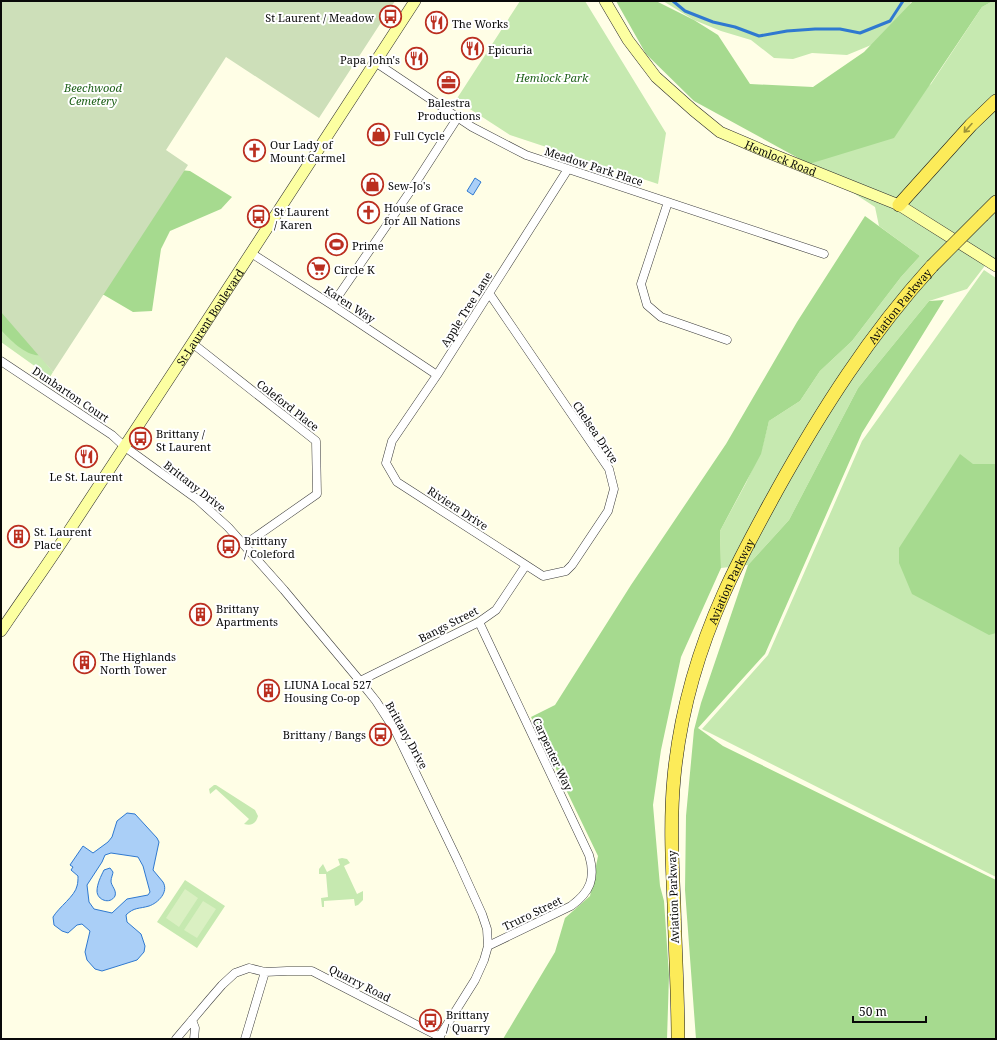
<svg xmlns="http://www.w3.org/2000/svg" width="997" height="1040" font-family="'Noto Serif',serif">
  <rect width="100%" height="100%" fill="#fffee6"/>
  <path fill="#c6e9b0" d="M520,1H585L666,133L658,184L510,135L456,100Z
    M663,1H911L906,17L893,36L847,55L812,53L793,59L774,58L751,40L721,31L694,20Z
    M993,1H996V264L987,263L967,289L929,301L858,388L789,520L748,565L721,568L720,531L746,483L762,448L769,421L800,401L820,371L852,341L901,277L920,256L879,226L875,207L809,164L931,84L982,7Z
    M984,270L996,278V877L702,729L768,655L862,441Z
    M1,307L53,372L50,377L1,342Z
    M214,785H216L255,810L258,816C256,824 251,826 244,824L249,819L216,789L210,794L209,789Z
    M342,858L347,859L350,863L344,866L357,894L363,891V900L358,905L355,906L354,899L324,901V907H322L321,898L328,897L326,874H319V869L323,864L327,872L340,865L338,859Z
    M185,880L225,906L197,948L157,922Z"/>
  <path fill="#a6da8f" d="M616,1H656L694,20L718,35L750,84L813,87L864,52L913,1H993L982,7L894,138L809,164L694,101L646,54Z
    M1,137L134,165L190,171L232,197L221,209L170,231L161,249L152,311L133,312L104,295H92L42,355C28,358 10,340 1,330Z
    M865,216L920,256L901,277L852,341L820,371L800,401L769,421L761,454L720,531L721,568L681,657L661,750L653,805L660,886L664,901L669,975L667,1039H503L555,952L565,918L590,896L598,856L531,717L555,705L631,585L726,444L797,322Z
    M944,300L862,433L765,654L698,728L723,746L996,880V1039H696L685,890L686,816L694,730L701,703L748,565L789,520L858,388L929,301Z
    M960,454L973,464H996V633L989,635L912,594L899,563V548Z"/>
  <path fill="#cddfb9" d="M1,1H395L319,118L226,57L166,150L188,165L53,372L1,312Z"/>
  <path fill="#daf0c2" d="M185,889L198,898L179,927L166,918Z
    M203,901L216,909L197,938L184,930Z"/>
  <path fill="#aacff7" stroke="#2f79d0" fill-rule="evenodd" d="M475,178L481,182L473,195L467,191Z
    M127,813L135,814L157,838L159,842L153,870C156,874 160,878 163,882C169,892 158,903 149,906C139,909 134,907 126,915L127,922L141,934L145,946L144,952L137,960L102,971L95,969L87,960L85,952L90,931L82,924L77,925L68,933L62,931L54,925L53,917C59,907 75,896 77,886C78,883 78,879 78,876L71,870L73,867L70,865L83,846L93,853L108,842L112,837L117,821ZM111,853L138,857L143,866L150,892L148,895L127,899L112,913L94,909L89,902L87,885L102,862L105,855Z
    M110,868L113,872C113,874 111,878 111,881C111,886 117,890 115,896C110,905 97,900 97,891C97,884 101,876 104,870Z"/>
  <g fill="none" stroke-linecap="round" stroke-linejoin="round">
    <path stroke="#2f79d0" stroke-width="3" d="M673,1L685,11L713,22L735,27L759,36L787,31L815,29H840L860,33L890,21L903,1"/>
    <defs>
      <path id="street" d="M375,62L472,127L526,155L824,254
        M668,202L641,284L647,305L661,317L727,340
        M251,253L332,305L437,375
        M489,293L609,469L614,489L608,511L572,565L566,571L543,576L397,482L386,463L392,441L437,375L568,169
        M332,305L409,193L458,117
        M192,343L316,441L317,494L244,545
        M1,361L112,435L125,447L197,499L228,527L284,590L360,681L376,701L396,732L458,861L482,914L487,929L488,946L484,960L475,980L438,1039
        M479,622L589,855C596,879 590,892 571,906L488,946
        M360,681L479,622L496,610L526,565
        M192,1020L195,1028L194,1039
        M176,1039L209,1000L222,985L235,973L249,968L265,972L287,971H312L440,1037
        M245,1039L265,972"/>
      <g id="secondary">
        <path id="s1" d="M605,1L628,40L656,77L693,110L720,132L762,150L899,205L996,266"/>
        <path id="s2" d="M1,631C23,598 46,567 67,534C184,357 299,179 415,1"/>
      </g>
      <g id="primary">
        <path d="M899,205L971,125L996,101"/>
        <path d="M983,215L996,202"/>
        <path id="s3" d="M678,1039C678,994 675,949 674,904C672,861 670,819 674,777C680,714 698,651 724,593C739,559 758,525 776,492C821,411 870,334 932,266"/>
      </g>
    </defs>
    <use href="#street" stroke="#3c3c3c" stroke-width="9"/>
    <use href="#secondary" stroke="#2b2b2b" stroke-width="12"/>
    <use href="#primary" stroke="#1a1a1a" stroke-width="14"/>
    <use href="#street" stroke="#fff" stroke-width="8"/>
    <use href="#secondary" stroke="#fcffa1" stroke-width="11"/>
    <use href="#primary" stroke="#fceb59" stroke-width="13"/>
    <defs>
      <path id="primary-bridge" d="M932,266L983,215"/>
    </defs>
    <use href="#primary-bridge" stroke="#1a1a1a" stroke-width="14" stroke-linecap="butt"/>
    <use href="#primary-bridge" stroke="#fceb59" stroke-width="13"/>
  </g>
  <defs><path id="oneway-shaft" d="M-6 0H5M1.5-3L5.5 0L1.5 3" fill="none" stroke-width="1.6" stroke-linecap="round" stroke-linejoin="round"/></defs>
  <use stroke="#9b9139" href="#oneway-shaft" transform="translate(968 128) rotate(132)"/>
  <defs>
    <symbol id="bus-ring" viewBox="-11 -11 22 22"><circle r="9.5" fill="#fff" stroke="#bb2f20" stroke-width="1.5"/><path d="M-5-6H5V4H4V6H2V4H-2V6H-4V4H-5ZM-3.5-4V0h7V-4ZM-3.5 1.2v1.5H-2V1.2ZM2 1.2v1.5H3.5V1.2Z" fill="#bb2f20"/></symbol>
    <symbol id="restaurant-ring" viewBox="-11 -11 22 22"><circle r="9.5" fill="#fff" stroke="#bb2f20" stroke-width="1.5"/><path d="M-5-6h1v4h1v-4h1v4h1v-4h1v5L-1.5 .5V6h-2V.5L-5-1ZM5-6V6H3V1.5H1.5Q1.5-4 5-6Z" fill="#bb2f20"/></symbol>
    <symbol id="office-ring" viewBox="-11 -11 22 22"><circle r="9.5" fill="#fff" stroke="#bb2f20" stroke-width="1.5"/><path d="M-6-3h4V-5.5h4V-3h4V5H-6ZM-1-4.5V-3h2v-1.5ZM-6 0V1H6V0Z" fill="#bb2f20"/></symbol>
    <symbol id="shop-ring" viewBox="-11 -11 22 22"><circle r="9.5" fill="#fff" stroke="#bb2f20" stroke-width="1.5"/><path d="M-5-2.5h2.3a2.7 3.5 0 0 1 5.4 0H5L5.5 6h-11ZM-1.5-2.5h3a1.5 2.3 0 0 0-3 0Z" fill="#bb2f20"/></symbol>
    <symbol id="church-ring" viewBox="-11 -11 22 22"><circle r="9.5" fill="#fff" stroke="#bb2f20" stroke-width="1.5"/><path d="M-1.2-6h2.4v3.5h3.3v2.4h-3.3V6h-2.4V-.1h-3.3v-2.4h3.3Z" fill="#bb2f20"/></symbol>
    <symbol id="stadium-ring" viewBox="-11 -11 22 22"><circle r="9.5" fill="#fff" stroke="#bb2f20" stroke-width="1.5"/><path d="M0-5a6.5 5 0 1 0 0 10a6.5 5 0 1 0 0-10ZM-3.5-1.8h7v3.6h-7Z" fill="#bb2f20"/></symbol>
    <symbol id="supermarket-ring" viewBox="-11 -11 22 22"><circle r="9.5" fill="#fff" stroke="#bb2f20" stroke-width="1.5"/><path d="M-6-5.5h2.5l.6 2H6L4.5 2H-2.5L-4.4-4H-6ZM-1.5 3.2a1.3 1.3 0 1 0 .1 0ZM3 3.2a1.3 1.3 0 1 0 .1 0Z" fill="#bb2f20"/></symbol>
    <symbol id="building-ring" viewBox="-11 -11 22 22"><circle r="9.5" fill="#fff" stroke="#bb2f20" stroke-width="1.5"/><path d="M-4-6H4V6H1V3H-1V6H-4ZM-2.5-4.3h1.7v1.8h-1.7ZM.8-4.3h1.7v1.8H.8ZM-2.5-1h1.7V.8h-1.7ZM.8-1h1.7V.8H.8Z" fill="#bb2f20"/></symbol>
  </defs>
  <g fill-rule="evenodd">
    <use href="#bus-ring" x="378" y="4" width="25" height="25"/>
    <use href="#restaurant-ring" x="424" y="10" width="25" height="25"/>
    <use href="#restaurant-ring" x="460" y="36" width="25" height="25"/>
    <use href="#restaurant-ring" x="404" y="46" width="25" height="25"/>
    <use href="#office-ring" x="436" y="70" width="25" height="25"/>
    <use href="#shop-ring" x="366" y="122" width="25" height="25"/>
    <use href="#church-ring" x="242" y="138" width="25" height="25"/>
    <use href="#shop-ring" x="360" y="172" width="25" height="25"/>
    <use href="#church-ring" x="356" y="200" width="25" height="25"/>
    <use href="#bus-ring" x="246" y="204" width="25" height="25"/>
    <use href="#stadium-ring" x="324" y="232" width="25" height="25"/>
    <use href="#supermarket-ring" x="306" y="256" width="25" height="25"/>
    <use href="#bus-ring" x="128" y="426" width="25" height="25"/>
    <use href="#restaurant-ring" x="74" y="444" width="25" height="25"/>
    <use href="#building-ring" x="6" y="524" width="25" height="25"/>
    <use href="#bus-ring" x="216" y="534" width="25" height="25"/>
    <use href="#building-ring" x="188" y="602" width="25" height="25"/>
    <use href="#building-ring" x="72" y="650" width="25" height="25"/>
    <use href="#building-ring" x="256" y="678" width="25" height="25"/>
    <use href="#bus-ring" x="368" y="722" width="25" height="25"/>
    <use href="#bus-ring" x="418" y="1008" width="25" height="25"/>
  </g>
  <g text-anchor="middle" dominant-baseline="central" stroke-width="4" stroke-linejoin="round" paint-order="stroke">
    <g font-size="11" fill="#090909" stroke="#fff" text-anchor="start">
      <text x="374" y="17" text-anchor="end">St Laurent / Meadow</text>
      <text x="452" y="23">The Works</text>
      <text x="488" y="49">Epicuria</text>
      <text x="400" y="59" text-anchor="end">Papa John's</text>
      <text x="449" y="102" text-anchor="middle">Balestra<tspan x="449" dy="13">Productions</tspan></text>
      <text x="394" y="135">Full Cycle</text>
      <text x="270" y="144">Our Lady of<tspan x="270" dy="13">Mount Carmel</tspan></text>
      <text x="388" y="185">Sew-Jo's</text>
      <text x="384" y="207">House of Grace<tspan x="384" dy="13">for All Nations</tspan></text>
      <text x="274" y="211">St Laurent<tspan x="274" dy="13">/ Karen</tspan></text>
      <text x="352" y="245">Prime</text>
      <text x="334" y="269">Circle K</text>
      <text x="156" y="433">Brittany /<tspan x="156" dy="13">St Laurent</tspan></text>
      <text x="86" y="476" text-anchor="middle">Le St. Laurent</text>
      <text x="34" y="531">St. Laurent<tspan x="34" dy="13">Place</tspan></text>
      <text x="244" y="540">Brittany<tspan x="244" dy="13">/ Coleford</tspan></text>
      <text x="216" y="608">Brittany<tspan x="216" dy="13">Apartments</tspan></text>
      <text x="100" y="656">The Highlands<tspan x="100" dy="13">North Tower</tspan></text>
      <text x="284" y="684">LIUNA Local 527<tspan x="284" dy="13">Housing Co-op</tspan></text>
      <text x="366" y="734" text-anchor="end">Brittany / Bangs</text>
      <text x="446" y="1014">Brittany<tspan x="446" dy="13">/ Quarry</tspan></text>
    </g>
    <g font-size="11" font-style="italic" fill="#1f611a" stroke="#fff">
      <text x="552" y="77">Hemlock Park</text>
      <text x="93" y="87">Beechwood<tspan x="93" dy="13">Cemetery</tspan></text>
    </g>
    <g font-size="11" fill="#090909" stroke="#fff">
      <text stroke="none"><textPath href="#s1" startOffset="242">Hemlock Road</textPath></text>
      <text transform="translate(594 166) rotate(18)">Meadow Park Place</text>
      <text transform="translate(350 304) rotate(33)">Karen Way</text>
      <text stroke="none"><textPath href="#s3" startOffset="791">Aviation Parkway</textPath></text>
      <text transform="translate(466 309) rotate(-58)">Apple Tree Lane</text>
      <text stroke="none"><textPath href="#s2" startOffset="377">St-Laurent Boulevard</textPath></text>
      <text transform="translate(71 394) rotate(34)">Dunbarton Court</text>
      <text transform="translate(288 405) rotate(38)">Coleford Place</text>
      <text transform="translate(596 432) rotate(56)">Chelsea Drive</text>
      <text transform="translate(195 486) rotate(38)">Brittany Drive</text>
      <text transform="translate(458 508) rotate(33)">Riviera Drive</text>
      <text stroke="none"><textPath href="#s3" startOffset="467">Aviation Parkway</textPath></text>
      <text transform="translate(448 624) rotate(-27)">Bangs Street</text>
      <text transform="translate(407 735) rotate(61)">Brittany Drive</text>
      <text transform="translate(553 754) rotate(65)">Carpenter Way</text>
      <text transform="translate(673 897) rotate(-92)">Aviation Parkway</text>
      <text transform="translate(532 913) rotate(-26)">Truro Street</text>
      <text transform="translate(360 983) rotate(27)">Quarry Road</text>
    </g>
  </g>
  <rect width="997" height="1040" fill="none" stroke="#090909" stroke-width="4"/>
  <path d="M853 1016v6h73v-6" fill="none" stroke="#090909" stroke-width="2"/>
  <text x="859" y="1016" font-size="12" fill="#090909" stroke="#ffffff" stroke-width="3" paint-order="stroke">50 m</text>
</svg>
